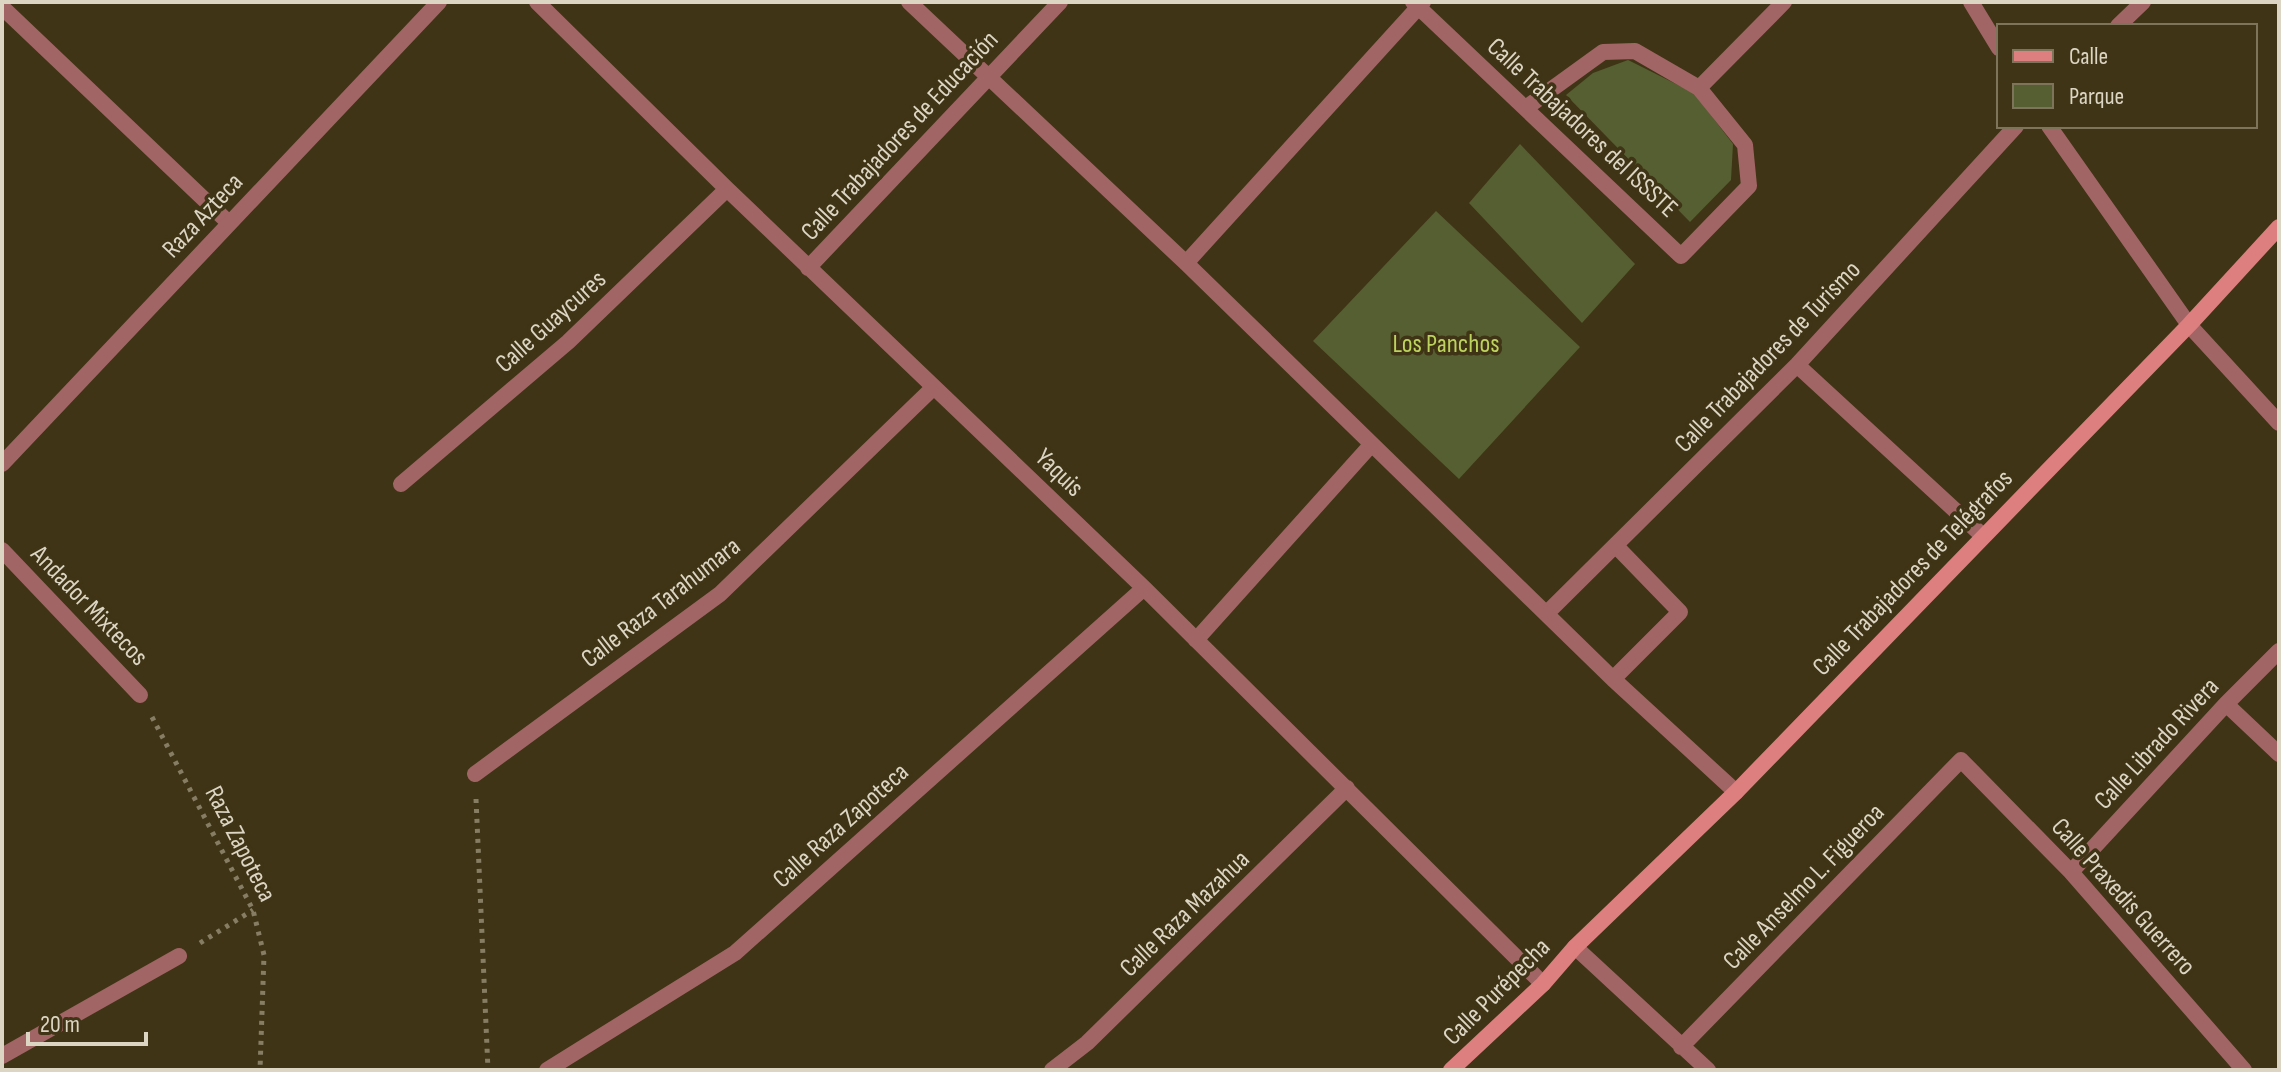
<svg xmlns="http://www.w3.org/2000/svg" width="2281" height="1072" font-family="'Sofia Sans Condensed',sans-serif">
  <rect width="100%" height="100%" fill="#3f3415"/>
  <path fill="#565f31" d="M1628,60L1694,93L1733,144L1731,180L1690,222L1566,95L1593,73Z
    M1520,144L1635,264L1582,323L1469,203Z
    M1436,211L1580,347L1459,479L1313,341Z"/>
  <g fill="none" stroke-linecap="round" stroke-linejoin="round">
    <path stroke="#867d64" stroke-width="5" stroke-dasharray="4 6" stroke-linecap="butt" d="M152,717L253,910L264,955L260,1070
      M476,799L488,1070
      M200,943L253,910"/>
    <path stroke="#a16565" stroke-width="16" d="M2,7L229,223"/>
    <path stroke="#a16565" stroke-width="16" d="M537,2L727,189L1144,588L1543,984
      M909,2L1186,263L1613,679L1736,792
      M1413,2L1681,256L1749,186L1745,145L1699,88L1635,51L1603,52L1527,107
      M1971,2L1999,48
      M2118,26L2143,2
      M1699,88L1784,2
      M2049,126L2189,325L2279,423
      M1186,263L1423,2
      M808,268L1060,2
      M1797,365L1983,536
      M2,464L439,2
      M401,484L568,342L727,189
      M2,550L140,695
      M1547,613L1797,365L2016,126
      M1196,640L1371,445
      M1613,679L1680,612L1616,546
      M2226,704L2279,754
      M475,774L720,594L934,387
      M2071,872L2226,704L2279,651
      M1575,947L1708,1070
      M1681,1047L1961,760L2071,872L2244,1070
      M2,1056L179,956
      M547,1070L735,953L1144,588
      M1052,1070L1087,1043L1347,788"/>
    <path stroke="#dd7e7f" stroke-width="16" d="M1451,1070L1543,984L1575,947L1736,792L2189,325L2279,227"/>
  </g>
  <g text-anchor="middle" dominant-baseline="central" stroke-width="7" stroke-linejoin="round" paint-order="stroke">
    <g font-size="26" fill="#dcd5c4" stroke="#3f3415">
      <text transform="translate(1582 128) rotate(43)">Calle Trabajadores del ISSSTE</text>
      <text transform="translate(900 136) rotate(-47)">Calle Trabajadores de Educación</text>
      <text transform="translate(203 216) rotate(-47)">Raza Azteca</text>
      <text transform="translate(551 322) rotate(-42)">Calle Guaycures</text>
      <text transform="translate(1768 357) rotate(-46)">Calle Trabajadores de Turismo</text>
      <text transform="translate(1059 473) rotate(44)">Yaquis</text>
      <text transform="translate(1913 573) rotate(-46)">Calle Trabajadores de Telégrafos</text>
      <text transform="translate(661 603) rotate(-38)">Calle Raza Tarahumara</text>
      <text transform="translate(89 606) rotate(46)">Andador Mixtecos</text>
      <text transform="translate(2157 744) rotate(-47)">Calle Librado Rivera</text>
      <text transform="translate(841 826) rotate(-42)">Calle Raza Zapoteca</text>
      <text transform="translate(240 844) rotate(63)">Raza Zapoteca</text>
      <text transform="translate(1804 887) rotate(-46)">Calle Anselmo L. Figueroa</text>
      <text transform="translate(2123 897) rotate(48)">Calle Praxedis Guerrero</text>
      <text transform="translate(1185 914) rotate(-44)">Calle Raza Mazahua</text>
      <text transform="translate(1497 992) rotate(-45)">Calle Purépecha</text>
    </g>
    <g font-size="26" fill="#bed25e" stroke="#3f3415">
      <text x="1446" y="344">Los Panchos</text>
    </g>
  </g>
  <rect width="2281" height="1072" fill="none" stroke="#dcd5c4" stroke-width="8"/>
  <rect x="1997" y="24" width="260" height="104" fill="#3f3415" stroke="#7e745b" stroke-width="2"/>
  <rect x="2013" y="50" width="40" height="12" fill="#dd7e7f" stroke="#7e745b" stroke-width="2"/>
  <text x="2069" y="64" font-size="24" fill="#dcd5c4">Calle</text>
  <rect x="2013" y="84" width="40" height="24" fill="#565f31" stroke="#7e745b" stroke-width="2"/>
  <text x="2069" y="104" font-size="24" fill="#dcd5c4">Parque</text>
  <path d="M28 1032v12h118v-12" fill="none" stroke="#dcd5c4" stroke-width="4"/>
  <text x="40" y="1032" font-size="24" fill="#dcd5c4" stroke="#3f3415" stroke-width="6" paint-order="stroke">20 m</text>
</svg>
